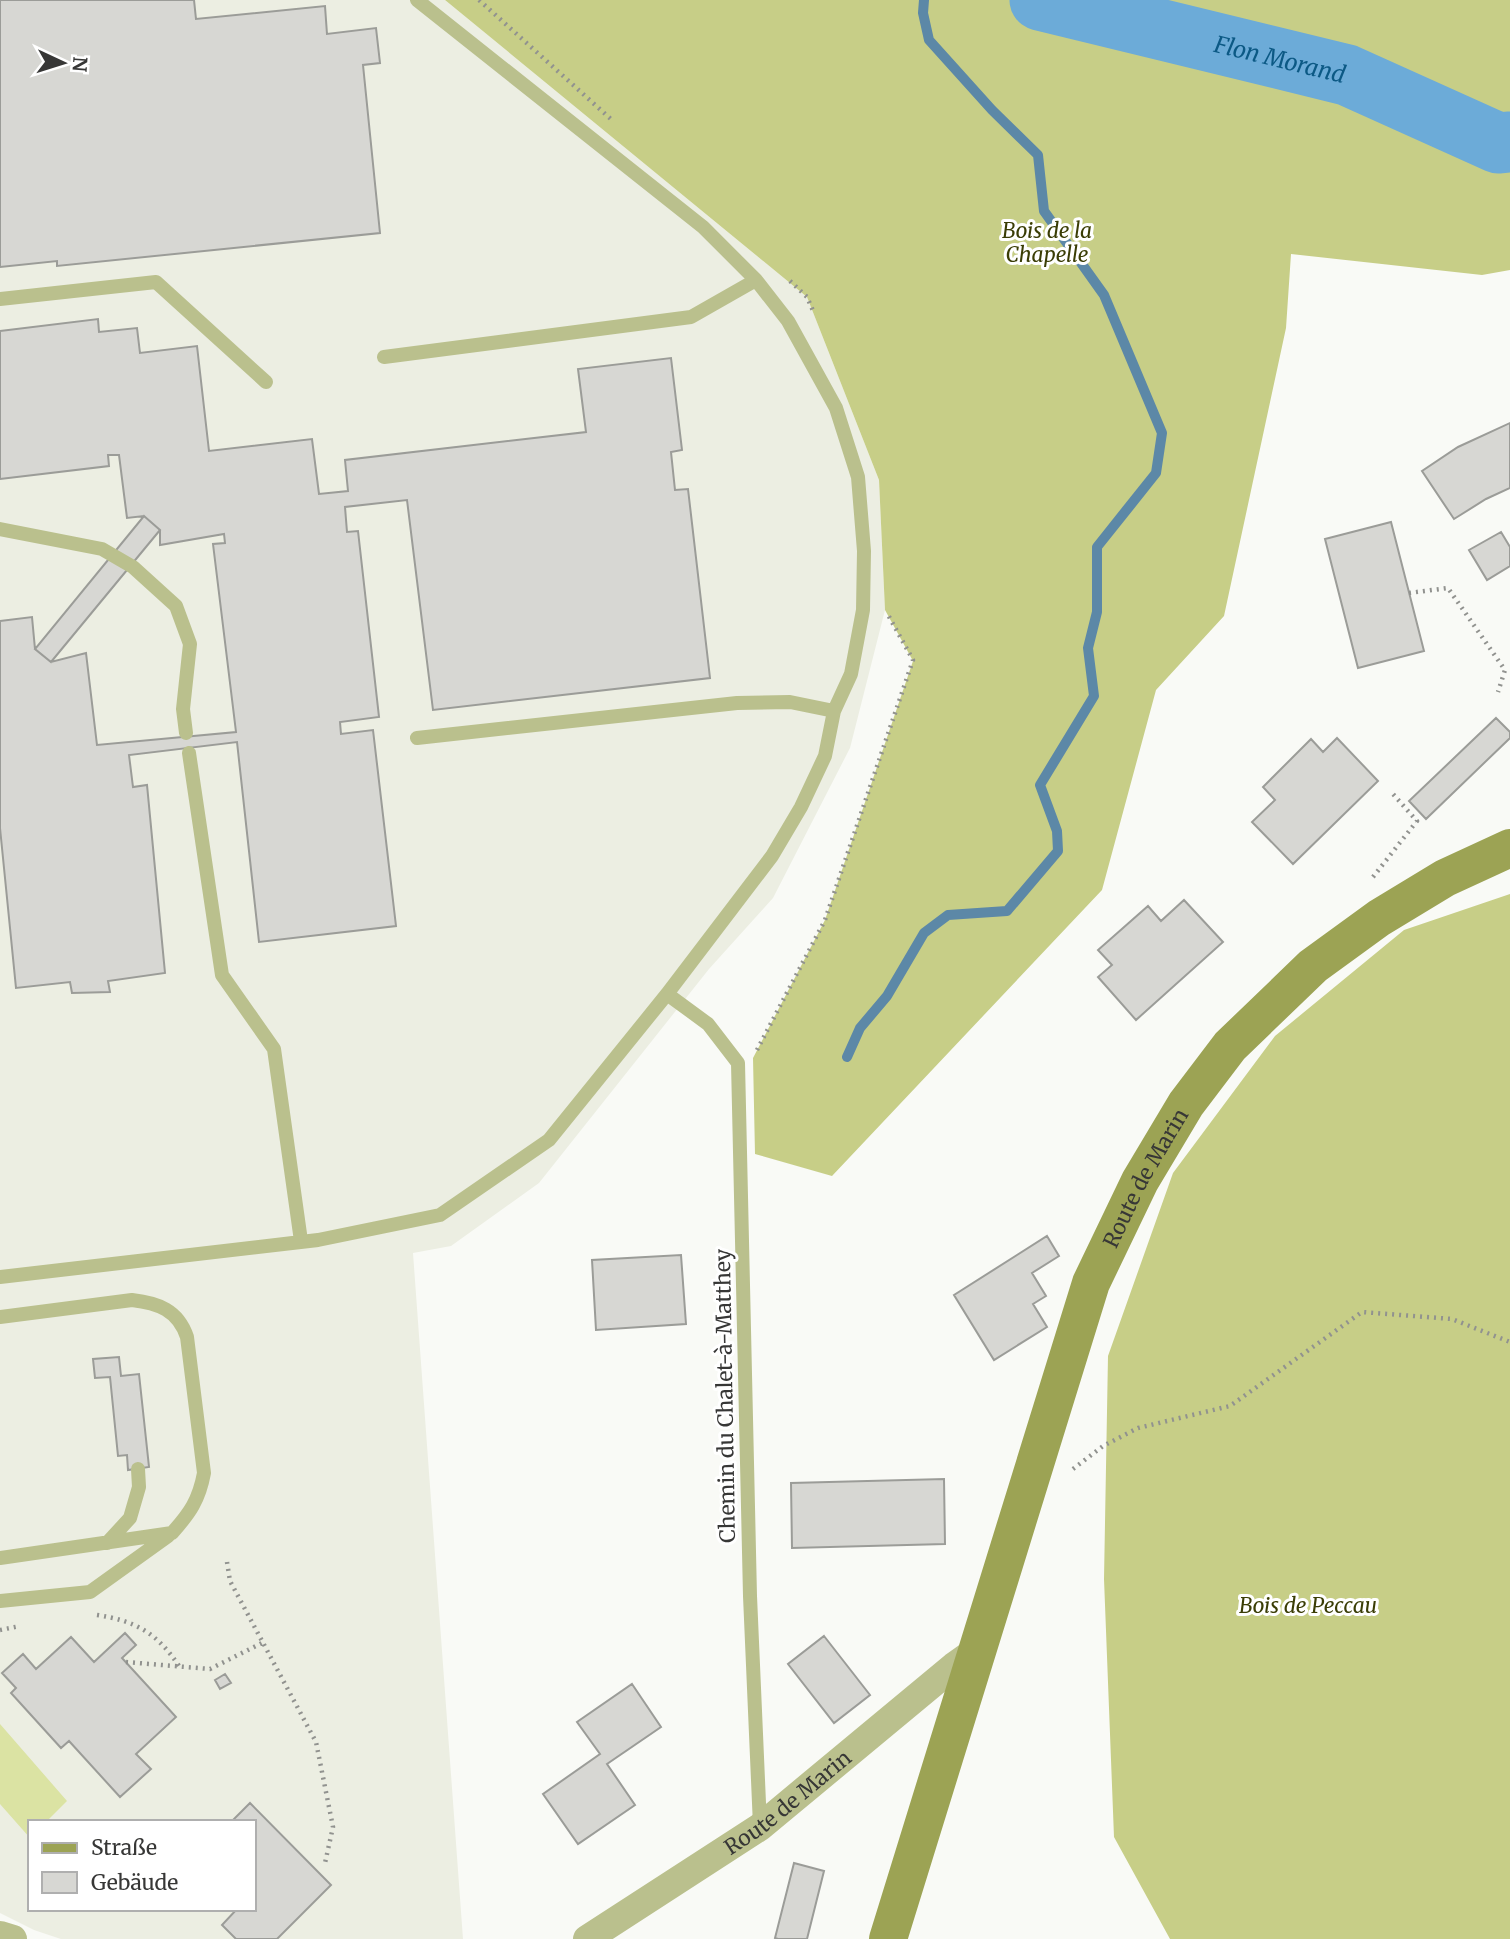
<svg xmlns="http://www.w3.org/2000/svg" width="1510" height="1939" font-family="Merriweather,serif">
  <rect width="100%" height="100%" fill="#f9faf6"/>
  <path fill="#eceee2" fill-rule="evenodd" d="M0,0H445L807,297L879,480L885,610L850,748L773,898L709,969L539,1183L451,1246L413,1253L463,1939H61L34,1930L0,1913ZM30,1822H254V1909H30Z"/>
  <path fill="#dbe3a3" d="M0,1724L67,1801L46,1822H30V1838L0,1804Z"/>
  <path fill="#c7ce87" d="M445,0H1510V270L1482,275L1291,254L1286,328L1224,616L1156,690L1102,890L832,1176L755,1154L753,1058L825,920L913,661L885,610L879,480L807,297Z
    M1510,894V1939H1170L1114,1837L1104,1579L1108,1356L1173,1173L1275,1036L1404,930Z"/>
  <g fill="none" stroke-linecap="round" stroke-linejoin="round">
    <path stroke="#5c88a7" stroke-width="10" d="M847,1057L860,1028L887,996L924,933L948,915L1007,911L1058,851L1057,831L1040,785L1094,696L1088,648L1097,612V547L1156,473L1162,433L1104,295L1044,211L1038,155L992,110L929,40L923,13L924,0"/>
    <path stroke="#6cabd8" stroke-width="61" id="s1" d="M1040,0L1347,75L1498,143L1510,142"/>
  </g>
  <path fill="#d7d7d3" stroke="#9b9c98" stroke-width="2" d="M0,0H194L196,19L325,6L327,34L376,28L380,63L363,65L380,233L57,266V261L0,267Z
    M98,319L99,332L137,328L140,353L197,346L209,451L312,439L319,494L348,491L345,460L586,432L578,369L671,358L682,450L671,452L675,490L688,489L710,678L433,710L407,500L345,507L347,532L358,531L379,717L340,722L341,734L373,730L396,926L259,942L237,742L129,755L133,787L147,785L165,973L108,981L110,992L72,993L70,982L16,988L0,828V621L32,617L35,649L51,662L86,653L97,745L236,732L213,544L225,543L224,534L160,545V530L144,516L127,518L119,455H108L109,466L0,479V331Z
    M1510,423V488L1486,499L1454,519L1422,471L1458,447Z
    M144,516L160,530L51,662L35,649Z
    M1391,522L1424,651L1358,668L1325,539Z
    M1501,532L1510,547V566L1487,580L1469,550Z
    M1496,718L1510,732V738L1426,819L1409,801Z
    M1337,738L1378,781L1293,864L1252,822L1275,800L1263,787L1311,739L1323,752Z
    M1184,900L1223,942L1136,1020L1098,977L1112,965L1098,950L1148,906L1161,921Z
    M1047,1236L1059,1256L1032,1273L1046,1296L1033,1304L1047,1327L994,1360L954,1295Z
    M681,1255L686,1324L596,1330L592,1260Z
    M119,1357L121,1376L139,1374L149,1467L128,1470L127,1455L118,1456L110,1377L95,1378L93,1359Z
    M944,1479L945,1544L792,1548L791,1483Z
    M125,1633L136,1645L122,1658L176,1717L136,1754L151,1769L120,1797L69,1741L61,1748L11,1693L16,1688L2,1673L23,1654L36,1669L71,1637L94,1662Z
    M824,1636L870,1695L834,1723L788,1664Z
    M225,1674L231,1683L220,1689L215,1680Z
    M632,1684L661,1727L607,1764L635,1805L578,1844L543,1794L600,1754L577,1722Z
    M250,1803L331,1885L277,1939H236L222,1925L237,1909H254V1822H231Z
    M794,1863L824,1871L807,1939H778L775,1938Z"/>
  <g fill="none" stroke-linecap="round" stroke-linejoin="round">
    <path stroke="#91928f" stroke-width="4.5" stroke-dasharray="2 5" stroke-linecap="butt" d="M479,0L613,121
      M790,281L807,297L814,313
      M1409,593L1448,588L1505,670L1498,692
      M1373,877L1417,821L1393,794
      M757,1050L825,920L913,660L887,613
      M1073,1469L1103,1446L1138,1428L1230,1406L1362,1312L1452,1319L1510,1342
      M227,1562L230,1581L316,1742L333,1827L325,1863
      M97,1615C136,1621 157,1633 179,1666
      M0,1630L20,1626
      M126,1662L210,1669L262,1643"/>
    <path stroke="#bac08d" stroke-width="14" d="M0,299L156,282L266,382
      M384,357L691,317L756,280
      M0,529L102,549L133,567L176,606L190,644L183,709L186,733
      M417,738L737,703L790,702L834,711
      M189,753L222,975L274,1049L301,1241
      M667,994L708,1024L738,1063L750,1596L760,1826
      M0,1277L318,1240L440,1215L549,1140L667,994L772,856L801,807L825,756L834,711L851,674L863,610L864,551L858,477L836,408L788,321L756,280L703,227L417,0
      M0,1317L132,1300C158,1303 178,1310 187,1337L204,1473C199,1500 190,1513 172,1533L0,1558
      M107,1543L130,1518L139,1487L138,1469
      M0,1601L90,1592L168,1536"/>
    <g stroke="#bac08d" stroke-width="28">
      <path d="M0,1935L13,1939"/>
      <path id="s2" d="M587,1939L760,1827L954,1666L978,1649"/>
    </g>
    <path stroke="#9ca354" stroke-width="38" id="s3" d="M888,1939L1091,1283L1140,1181L1186,1104L1230,1046L1313,966L1379,918L1445,878L1510,848"/>
  </g>
  <g text-anchor="middle" dominant-baseline="central" stroke-width="6" stroke-linejoin="round" paint-order="stroke">
    <g font-size="21" font-style="italic" fill="#3a3d05" stroke="#fff">
      <text x="1047" y="230">Bois de la<tspan x="1047" dy="24">Chapelle</tspan></text>
      <text x="1308" y="1605">Bois de Peccau</text>
    </g>
    <g font-size="21" fill="#373736" stroke="#fff">
      <text stroke="none"><textPath href="#s3" startOffset="805">Route de Marin</textPath></text>
      <text transform="translate(725 1396) rotate(-91)">Chemin du Chalet-à-Matthey</text>
      <text stroke="none"><textPath href="#s2" startOffset="243">Route de Marin</textPath></text>
    </g>
    <g font-size="23" font-style="italic" fill="#0c5985" stroke="#fff">
      <text stroke="none"><textPath href="#s1" startOffset="247">Flon Morand</textPath></text>
    </g>
  </g>
  <rect x="28" y="1820" width="228" height="91" fill="#ffffff" stroke="#afafaf" stroke-width="2"/>
  <rect x="42" y="1843" width="35" height="10" fill="#9ca354" stroke="#afafaf" stroke-width="2"/>
  <text x="91" y="1855" font-size="21" fill="#373736">Straße</text>
  <rect x="42" y="1872" width="35" height="21" fill="#d7d7d3" stroke="#afafaf" stroke-width="2"/>
  <text x="91" y="1890" font-size="21" fill="#373736">Gebäude</text>
  <g transform="translate(63 63) rotate(94)" stroke="#ffffff" stroke-width="5" paint-order="stroke">
  <path d="M0-5L12 26L0 18L-12 26Z" fill="#373736"/>
  <text y="-10" font-size="19" font-weight="bold" text-anchor="middle" fill="#373736">N</text>
  </g>
</svg>
